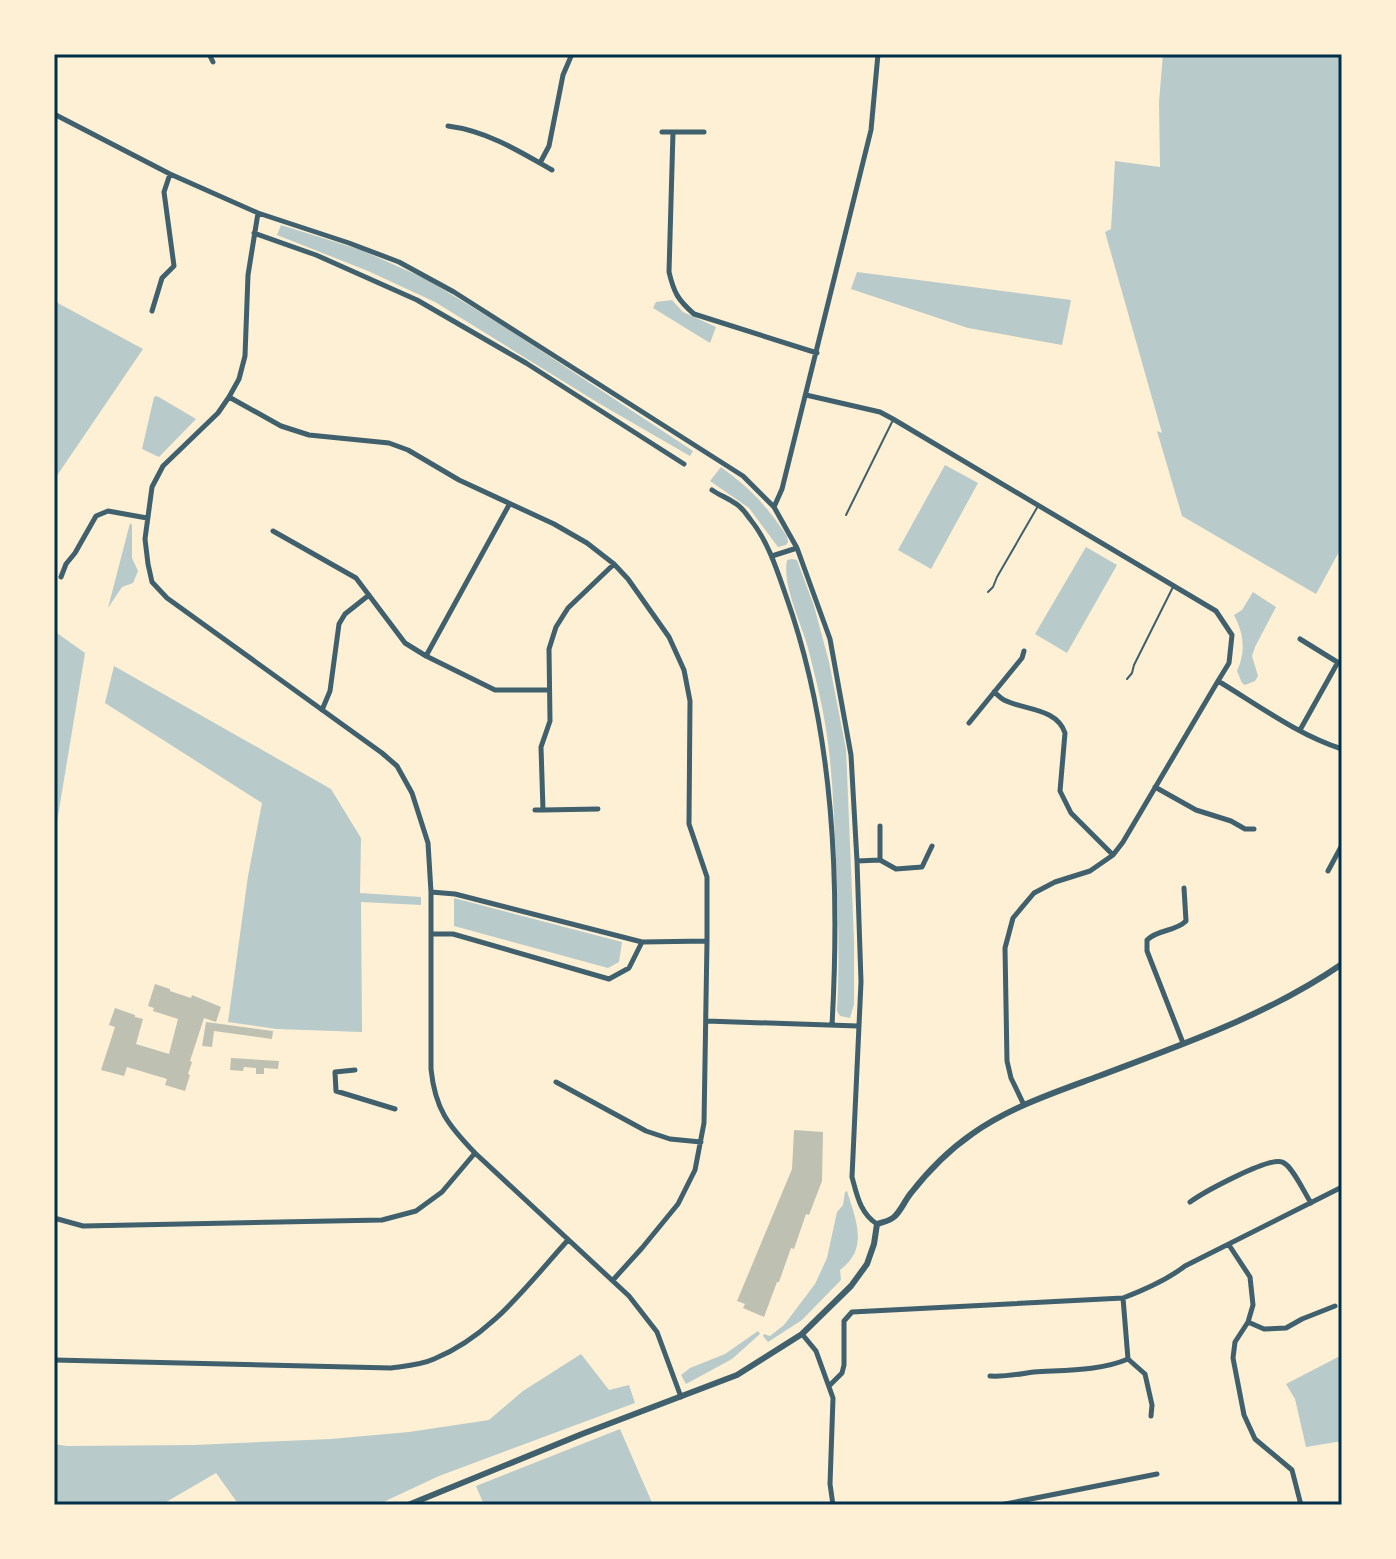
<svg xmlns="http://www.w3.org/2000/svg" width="1396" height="1559" font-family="Montserrat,sans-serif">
  <rect width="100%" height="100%" fill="#fdf0d5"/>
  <path fill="#b9caca" d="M1163,54H1342V553L1340,550L1316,594L1182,516L1157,431L1162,433L1105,232L1111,229L1115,161L1160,167L1159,102Z
    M281,225L361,250L426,279L505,327L693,451L690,456L600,404L435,302L368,271L277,235Z
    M857,272L1071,300L1062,345L968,328L851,289Z
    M672,300L683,312L716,327L710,343L653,308L656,302Z
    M54,301L143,349L54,480Z
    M157,396L196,419L159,457L142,449L154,397Z
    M945,465L978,483L931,569L898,550Z
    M721,467C751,489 766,505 787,536L788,542L786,545L778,547L749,508L710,481Z
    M130,523L132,525V558L138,571L133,583L122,587L108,608Z
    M1086,547L1117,565L1067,653L1035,634Z
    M792,559L797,560L814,606L829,662L846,749L854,940V1004L850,1018L840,1016L837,1011C840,960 838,910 836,859C834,820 833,781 828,743C824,711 816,679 808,648C801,622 782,585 787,560Z
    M1253,592L1276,607L1255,647L1252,656L1258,676L1255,681L1245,685L1242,683L1237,671C1246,652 1244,634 1234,615L1242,610Z
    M54,631L85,653L54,840Z
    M114,666L331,789L361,838L360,893L421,897V905L361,902L362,1032L277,1029L228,1022L248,876L262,803L105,703Z
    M454,898L622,942L619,962L608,968L454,926Z
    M847,1191C856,1220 869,1249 840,1270L841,1280L802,1320L768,1342L763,1336L764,1334L770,1336L784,1325L815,1284L827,1258L837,1212L843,1205L845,1192Z
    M758,1331L760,1334L732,1359L686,1384L681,1375L690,1368L725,1354Z
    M581,1354L609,1390L629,1385L635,1403L439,1476L377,1505H239L216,1473L161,1505H54V1444L67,1446L194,1445L331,1439L409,1432L489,1420L523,1391Z
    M1342,1355V1441L1306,1447L1295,1399L1286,1384Z
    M620,1429L653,1505H484L476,1486Z"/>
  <path fill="#bec0b2" d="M155,984L170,989V991L191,998L192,995L221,1007L216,1022L204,1018L190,1061L192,1062L188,1074L190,1075L185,1091L165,1085L167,1079L127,1067L124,1076L101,1070L115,1027L109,1025L115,1008L135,1015V1017L143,1019L136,1044L169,1054L178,1019L153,1011L154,1008L148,1006Z
    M206,1022L273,1031L272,1039L214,1031L212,1047L202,1046Z
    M231,1058L279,1061L278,1069L264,1068V1074H256V1068L244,1067L243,1071L230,1070Z
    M794,1130L823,1132L822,1181L809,1215L806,1214L794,1249L791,1248L779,1282H777L764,1317L743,1308L745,1304L737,1301L792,1169Z"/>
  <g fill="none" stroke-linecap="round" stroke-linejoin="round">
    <path stroke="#3f606c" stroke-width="2" d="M846,515L893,420
      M988,592L993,587L997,577L1038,506
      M1127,679L1132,673L1134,665L1173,587"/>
    <path stroke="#3f606c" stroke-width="5" d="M209,54L213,62
      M54,114L170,174L258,213L349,243L399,262L454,292L743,476L774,507L797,548L830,639L851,755L857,861L861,982L852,1177C857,1195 860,1213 877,1224
      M448,126C487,131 519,151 552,170
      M662,132H704
      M673,132L669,272C674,293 678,300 694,314L817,353
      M540,163L549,146L563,75L572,54
      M258,213L248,275L245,356L239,379L229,397L218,413L163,466L152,487L145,539L148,564L152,582L167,598L382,753L397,766L412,793L428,843L431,892V1069C435,1109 448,1125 475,1153L629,1296L657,1332L681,1397
      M254,233L316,255L417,300L526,363L684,464
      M152,311L162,278L174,266L164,192L170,174
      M806,395L880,412L893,419L1216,611L1232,635L1229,663L1218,681C1258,705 1298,735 1342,749
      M229,397L281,426L309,435L389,443L408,450L459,480L554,524L587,543L614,564L628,579L669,637L684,670L690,701L689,824L707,877V941L704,1123L695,1170L678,1204L642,1248L613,1280
      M712,490C719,495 726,497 733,502C739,505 746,513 750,519C768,541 777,570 786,596C834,731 840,882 832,1025
      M774,507L782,489L871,130L878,54
      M273,531L356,578L405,643L426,656L495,690H548
      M772,556L797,548
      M61,577L66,564L75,553L96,516L108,511L147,518
      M1300,639L1342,665
      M426,656L509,505
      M994,692C997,694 1000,698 1004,700C1024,710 1057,708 1065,733L1060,791L1071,813L1113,855
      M322,710L330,691L339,624L345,614L369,595
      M969,723L1022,658L1024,651
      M1300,730L1338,662
      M1155,787L1196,810L1231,821L1245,829H1254
      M598,809L543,810L541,747L550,721L549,649L556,627L568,608L614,564
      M535,810H543
      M880,826V860
      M857,861L880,860L896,869L922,867L932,846
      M1328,871L1342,845
      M431,892L455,894L642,942L707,941
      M431,934H453L609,979L629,968L642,942
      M706,1021L858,1026
      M1183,1043L1147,951V940C1158,929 1175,932 1186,921L1184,888
      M355,1070L335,1072L336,1091L395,1109
      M556,1082L646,1131L670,1139L701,1142
      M1024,1105L1011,1078L1007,1061L1005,948L1013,918L1034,893L1055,882L1090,871L1113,855L1123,842L1218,681
      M1190,1202C1204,1192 1268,1157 1282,1162C1292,1165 1305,1194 1311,1203
      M54,1218L83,1226L382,1220L416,1211L442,1192L475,1153
      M1229,1245L1250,1277L1253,1305L1248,1322L1235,1342L1233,1358L1244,1415L1255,1439L1292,1470L1301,1505
      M1123,1298L1128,1359L1145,1374L1152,1405L1151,1416
      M1248,1322L1264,1329L1286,1328L1302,1319L1335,1306
      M802,1334L816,1351L833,1398L830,1484L833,1505
      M54,1360L391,1368C405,1366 421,1365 434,1359C491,1336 528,1284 568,1240
      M990,1376C1006,1377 1019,1374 1034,1372C1065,1370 1100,1371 1128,1359
      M830,1385L842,1373L844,1365V1321L852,1312L1123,1298C1144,1290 1167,1280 1185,1266L1342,1187
      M1000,1505L1157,1474"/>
    <path stroke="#3f606c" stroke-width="6" d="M408,1505L582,1434L737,1375L802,1334L851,1286L867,1264L874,1244L877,1224C882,1222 890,1221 894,1217C901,1211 905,1200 911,1193C929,1170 949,1150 972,1134C1010,1107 1056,1092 1099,1076C1183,1044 1268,1015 1342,964"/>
  </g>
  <rect width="1396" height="1559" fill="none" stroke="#fdf0d5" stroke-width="112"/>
  <rect x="56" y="56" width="1284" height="1447" fill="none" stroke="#003049" stroke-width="3"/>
</svg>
